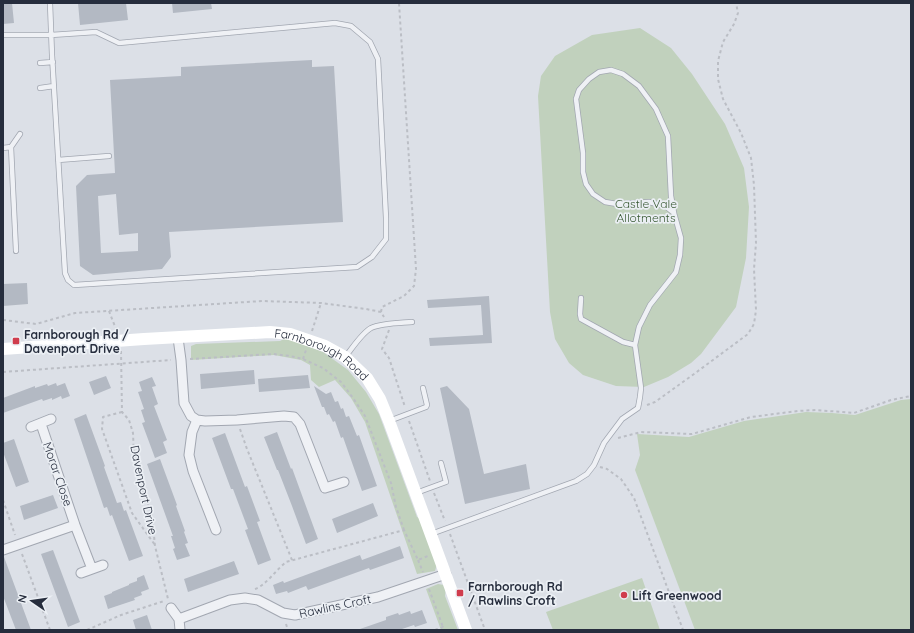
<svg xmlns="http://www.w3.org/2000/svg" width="914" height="633" font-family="Quicksand,sans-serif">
  <rect width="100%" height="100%" fill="#dce0e7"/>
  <path fill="#c1d1bd" d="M640,28L671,48L692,74L725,124L744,168L749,207L746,258L736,307L701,354L691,363L668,377L644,387L616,386L583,375L569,363L555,339L550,312L538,96L541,76L555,56L592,35Z
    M286,338L323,352L348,370L366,392L379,414L417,517L421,519L437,564L435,571L417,574L365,422L351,398L335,380L319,387L311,380L310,365L301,360L274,355L191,360V346L196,344L280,341Z
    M911,399V630H695L635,470L640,455L637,434L689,437L744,421L806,412L832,413L855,415L901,400Z
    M642,578L660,630H553L546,612Z
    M438,584L444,585L446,588L445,596L458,630H441L426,589Z"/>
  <path fill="#b3b9c3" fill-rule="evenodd" d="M3,3H12L14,23L3,24Z
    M78,3H126L128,20L80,25Z
    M172,3H211L212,9L173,13Z
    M312,60V67L334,66L343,222L169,232L171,257L162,269L93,275L80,266L76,186L87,175L115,173L110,80L181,76V67ZM116,194L119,235L138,233V251L101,253L98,196Z
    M27,283L28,304L3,306V284Z
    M489,296L492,343L430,346L429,338L483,335L481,305L428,308L427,300Z
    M254,370L255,384L201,389L200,374Z
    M308,375L310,388L259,392L258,379Z
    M106,376L111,388L94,395L89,382Z
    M152,377L156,386L152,387L158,404L154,406L167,440L163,442L167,453L155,458L142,423L145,422L141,410L144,409L138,392L142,391L139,382Z
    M56,383L57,386L65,383L70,396L62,399L61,396L52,400V398L43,401L42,399L3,413V398L35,386V388L47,384L48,386Z
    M314,386L326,394L331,392L335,402L338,401L341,409L343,408L346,417L349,416L357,436L359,435L377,486L362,491L343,437L341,438L335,421L333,422L329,414L327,415L324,407H322Z
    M447,386L469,409L484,474L526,464L530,489L465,504L440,388Z
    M86,414L105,466L104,467L117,503L121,502L124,511L126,510L143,556L129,561L112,515L110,516L107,507L104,508L74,419Z
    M277,432L291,469L292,468L318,539L306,544L292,506L278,470H277L264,437Z
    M225,433L245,487L247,486L260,521L257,522L271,560L258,565L245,530L248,529L233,489H231L212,438Z
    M14,439L29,482L16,487L3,452V443Z
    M160,459L177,505L176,506L185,531L184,532L188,543L185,544L190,556L177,560L173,549L175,548L171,536H173L147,464Z
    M53,495L58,508L24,520L20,506Z
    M373,503L378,516L337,533L332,519Z
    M400,546L404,558L370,570L369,568L308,590L306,586L288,593L287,591L276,594L273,585L283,581L284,583L360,555L362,560Z
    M53,550L80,622L68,627L41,554Z
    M3,557H4L31,630H16L3,596Z
    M234,561L239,574L188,592L184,579Z
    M144,575L149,589L141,592L142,595L134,598L135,600L108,609L104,596L112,593V592L129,585V584L137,581V578Z
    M422,610L427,623L415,627L414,625L399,630H361L360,629L386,620V617L398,613L399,615L410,611L411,614Z
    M147,615L152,630H136L133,620Z"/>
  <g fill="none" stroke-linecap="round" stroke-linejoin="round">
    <defs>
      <path id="lane" d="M3,35H51L96,32L119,43L335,23L351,26L370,42L378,59L386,218V239L372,257L357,267L74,285L68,280L65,273L52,55L50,3
        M40,63L53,62
        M40,88L54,86
        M11,147L20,134
        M3,148L11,147L16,251
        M58,160L109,156
        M581,298L580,314L581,319L623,342L635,345
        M346,356C353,347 362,333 371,328C382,323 400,323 412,322
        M389,421L426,407L427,405L423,388
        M416,493L446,482L441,463
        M431,534L576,481L587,474L594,465L604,443L622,419L638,408L640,397L641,388L635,345L639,327L650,305L669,281L676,272L680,255L681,238L674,213L671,196L668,136L656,109L639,86L623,74L611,70L599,72L589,79L579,90L576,99L583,153V172L586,184L593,194L605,202L617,204L649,202L665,206L674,213"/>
      <path id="street" d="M178,338L181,360L184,403L191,416L197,420L192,432L189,455L193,471L216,530
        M197,420L205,421L237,420L284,416L294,417L300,424L325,488L344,482
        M41,424L75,525L92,569
        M31,427L51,419
        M3,550L75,525
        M81,573L103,565
        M171,608L179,619L180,630
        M179,619L230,600L245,598L258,600L283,613L295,615L378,597L446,574"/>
    </defs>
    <use href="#lane" stroke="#a2a7b1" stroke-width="6"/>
    <use href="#street" stroke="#a2a7b1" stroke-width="11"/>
    <path stroke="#bbbec5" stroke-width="2" stroke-dasharray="3 3" stroke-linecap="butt" d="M109,311L114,324L117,329
      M381,312L382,307L404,296L414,286L416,269L399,3
      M3,320L36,324L75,313L262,301L321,303L366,309L381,312L384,317
      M389,330L382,349L389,358L405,407
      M312,331L321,303
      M121,351L122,412L129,420L133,433L134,457L140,481L152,515L155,546L168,599
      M190,359L273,354L290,356L303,359L323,368L341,382L353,398L365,416L391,483L396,507L404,530
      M303,359L306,350
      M3,372L171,360
      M647,405L655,402L694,374L748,334L754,324L756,310L754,269L756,243L754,185L751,158L741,133L723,99L718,79V61L723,42L734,24L738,13L736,3
      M122,412L103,417L102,429L132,513L155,545
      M409,421L430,481
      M240,429L247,449L292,560
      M618,438L641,432L692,434L751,417L798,411L816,410L854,413L891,400L911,396
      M600,467L607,469L621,479L634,498L683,630
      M434,493L445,521
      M3,500L15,535
      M450,534L485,630
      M22,554L50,630
      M418,560L423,572
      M255,589C266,585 276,570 286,562L404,530L418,560L428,556
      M429,589L443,627
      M286,624L288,630
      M87,630L121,615L164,601
      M435,630L443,627L444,630"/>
    <use href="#lane" stroke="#eff1f5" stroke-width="4.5"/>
    <use href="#street" stroke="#eff1f5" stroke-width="9"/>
    <path stroke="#fff" stroke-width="12" id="s1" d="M3,349L144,339L270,332L290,334L325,346L345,357L367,378L380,399L389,421L466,630"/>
  </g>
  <g fill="#d03d4d" stroke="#ebeff4" stroke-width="1.5">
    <rect x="12" y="337" width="8" height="8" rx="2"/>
    <rect x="456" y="589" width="8" height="8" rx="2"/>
    <circle cx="624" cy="595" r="4"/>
  </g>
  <g text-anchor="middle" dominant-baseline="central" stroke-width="3.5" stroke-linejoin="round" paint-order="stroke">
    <g font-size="12" fill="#385933" stroke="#ebeff4">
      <text x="646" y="203">Castle Vale<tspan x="646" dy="14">Allotments</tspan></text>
    </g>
    <g font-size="12" font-weight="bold" fill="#262d3d" stroke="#ebeff4" text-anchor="start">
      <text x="24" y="334">Farnborough Rd /<tspan x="24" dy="14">Davenport Drive</tspan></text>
      <text x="468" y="586">Farnborough Rd<tspan x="468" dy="14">/ Rawlins Croft</tspan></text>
      <text x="632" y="595">Lift Greenwood</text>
    </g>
    <g font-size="12" fill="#262d3d" stroke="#ebeff4">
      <text stroke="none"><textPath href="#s1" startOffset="325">Farnborough Road</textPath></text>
      <text transform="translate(58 474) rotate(71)">Morar Close</text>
      <text transform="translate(144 490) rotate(78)">Davenport Drive</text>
      <text transform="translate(335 606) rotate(-12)">Rawlins Croft</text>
    </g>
  </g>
  <rect width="914" height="633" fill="none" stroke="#262d3d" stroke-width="8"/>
  <g transform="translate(32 601) rotate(283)" stroke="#ebeff4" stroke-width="3" paint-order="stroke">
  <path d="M0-3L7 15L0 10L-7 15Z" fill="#262d3d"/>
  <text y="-6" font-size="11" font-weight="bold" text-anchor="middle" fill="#262d3d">N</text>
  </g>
</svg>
